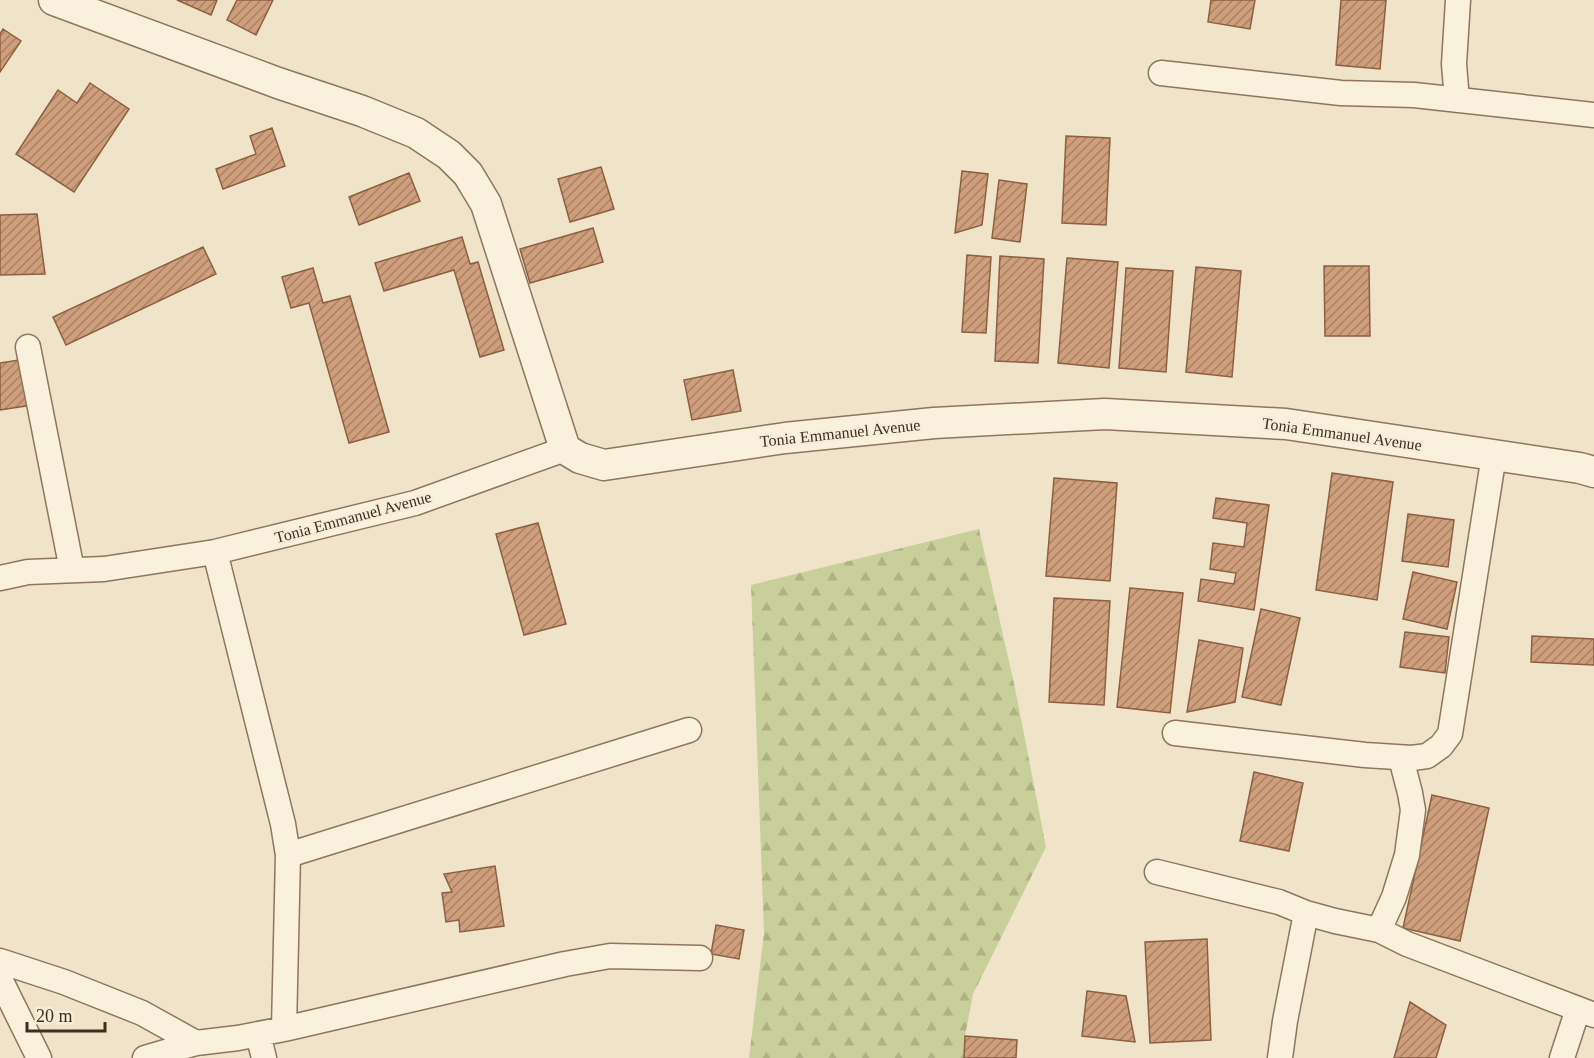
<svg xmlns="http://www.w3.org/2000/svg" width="1594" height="1058" font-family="'Times New Roman',serif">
  <defs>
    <pattern id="forest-firs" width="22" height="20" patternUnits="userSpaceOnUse" patternTransform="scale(1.5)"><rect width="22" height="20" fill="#c9cf9b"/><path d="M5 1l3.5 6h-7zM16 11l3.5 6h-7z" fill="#aeb285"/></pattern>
    <pattern id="building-hatch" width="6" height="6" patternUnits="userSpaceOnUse" patternTransform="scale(1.5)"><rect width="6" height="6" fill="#cf9f7d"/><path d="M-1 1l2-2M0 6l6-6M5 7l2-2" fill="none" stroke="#a98266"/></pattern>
  </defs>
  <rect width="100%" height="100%" fill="#f0e4c8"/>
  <path fill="url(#forest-firs)" d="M979,529L1015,688L1046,847L973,994L965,1036L964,1058H749L764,933L751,585Z"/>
  <path fill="url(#building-hatch)" stroke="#8d5f41" stroke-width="1.5" d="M177,0H217L211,15Z
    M237,0H273L256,35L227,20Z
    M1211,0H1255L1250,29L1208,22Z
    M1341,0H1386L1380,69L1336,65Z
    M3,29L21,41L0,72V34Z
    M90,83L129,109L74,192L16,154L58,90L77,103Z
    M272,128L285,166L223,189L216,169L256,154L250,136Z
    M1066,136L1110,138L1106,225L1062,223Z
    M601,167L614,209L570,222L558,179Z
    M962,171L988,174L982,225L955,233Z
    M409,173L420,201L359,225L349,197Z
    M999,180L1027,184L1020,242L992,238Z
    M37,214L45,274L0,275V215Z
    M593,228L603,262L530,283L520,249Z
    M462,237L470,264L478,262L504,350L480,357L454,270L384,291L375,263Z
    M203,247L216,274L66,345L53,317Z
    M967,255L991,257L986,333L962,332Z
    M1000,256L1044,259L1038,363L995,361Z
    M1067,258L1118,262L1109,368L1058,363Z
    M1324,266H1369L1370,336H1325Z
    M1196,267L1241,271L1232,377L1186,372Z
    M313,268L323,303L350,296L389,432L349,443L309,303L291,308L282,277Z
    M1126,268L1173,271L1166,372L1119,368Z
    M25,359L32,405L0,410V363Z
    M733,370L741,411L692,420L684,380Z
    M1332,473L1393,482L1377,600L1316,590Z
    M1054,478L1117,483L1110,581L1046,576Z
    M1216,498L1269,505L1254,610L1198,601L1201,579L1234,584L1236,573L1210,569L1213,543L1244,547L1247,523L1213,518Z
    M1408,514L1454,520L1448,567L1402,561Z
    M538,523L566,624L524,635L496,534Z
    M1413,572L1457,582L1447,629L1403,619Z
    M1130,588L1183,593L1170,713L1117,707Z
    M1054,598L1110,601L1104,705L1049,702Z
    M1261,609L1300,618L1281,705L1242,697Z
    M1405,632L1449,637L1445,673L1400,667Z
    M1532,636L1594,639V665L1531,662Z
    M1199,640L1243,648L1235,702L1187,712Z
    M1254,772L1303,783L1289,851L1240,841Z
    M1432,795L1489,808L1460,941L1403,928Z
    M495,866L504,926L460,932L459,920L446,922L442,893L452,892L444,874Z
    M716,925L744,930L739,959L711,954Z
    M1207,939L1211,1040L1150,1043L1145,942Z
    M1087,991L1126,996L1135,1042L1082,1036Z
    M1410,1002L1446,1025L1436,1058H1394Z
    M965,1036L1017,1040L1016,1058H964Z"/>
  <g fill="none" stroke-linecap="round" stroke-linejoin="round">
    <defs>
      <path id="minor" d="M1161,73L1341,93L1414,95L1594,115
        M1457,100L1454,64L1458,0
        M28,347L72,570
        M215,552L283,824L288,855L284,1029
        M0,578L28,572L104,569L215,552L415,503L565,449
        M1175,733L1365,755L1412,758L1427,756L1441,746L1450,734L1494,455
        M288,855L689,730
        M1157,872L1279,902L1306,913L1335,921L1379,930L1407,944L1594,1015
        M1379,930L1394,897L1407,855L1413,810L1410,793L1401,758
        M0,961L64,982L142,1013L196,1043
        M0,979L39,1058
        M258,1034L264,1058
        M145,1058L196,1043L238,1038L284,1029L565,964L610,956L700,958
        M1280,1058L1285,1021L1306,913
        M1562,1058L1578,1009"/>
      <path id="tertiary" d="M54,0L278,83L362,111L416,133L449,155L468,174L486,204L565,449L580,458L604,465L785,438L934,423L1105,414L1286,424L1580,468L1594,472"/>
    </defs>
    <use href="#minor" stroke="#8d765c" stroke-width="27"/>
    <use href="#tertiary" stroke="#8d765c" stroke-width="33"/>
    <use href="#minor" stroke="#faf1dc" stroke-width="24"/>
    <use href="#tertiary" stroke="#faf1dc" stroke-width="30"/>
  </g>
  <g text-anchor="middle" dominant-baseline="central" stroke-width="5" stroke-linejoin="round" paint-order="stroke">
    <g font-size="16" fill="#3d2e20" stroke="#f7eed8">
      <text transform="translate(840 433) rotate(-6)">Tonia Emmanuel Avenue</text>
      <text transform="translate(1342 434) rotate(8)">Tonia Emmanuel Avenue</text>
      <text transform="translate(353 517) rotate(-15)">Tonia Emmanuel Avenue</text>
    </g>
  </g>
  <path d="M27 1022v9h78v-9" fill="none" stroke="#3d2e20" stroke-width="3"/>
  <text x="36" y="1022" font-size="18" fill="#3d2e20" stroke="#f7eed8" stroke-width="4.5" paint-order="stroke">20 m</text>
</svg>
